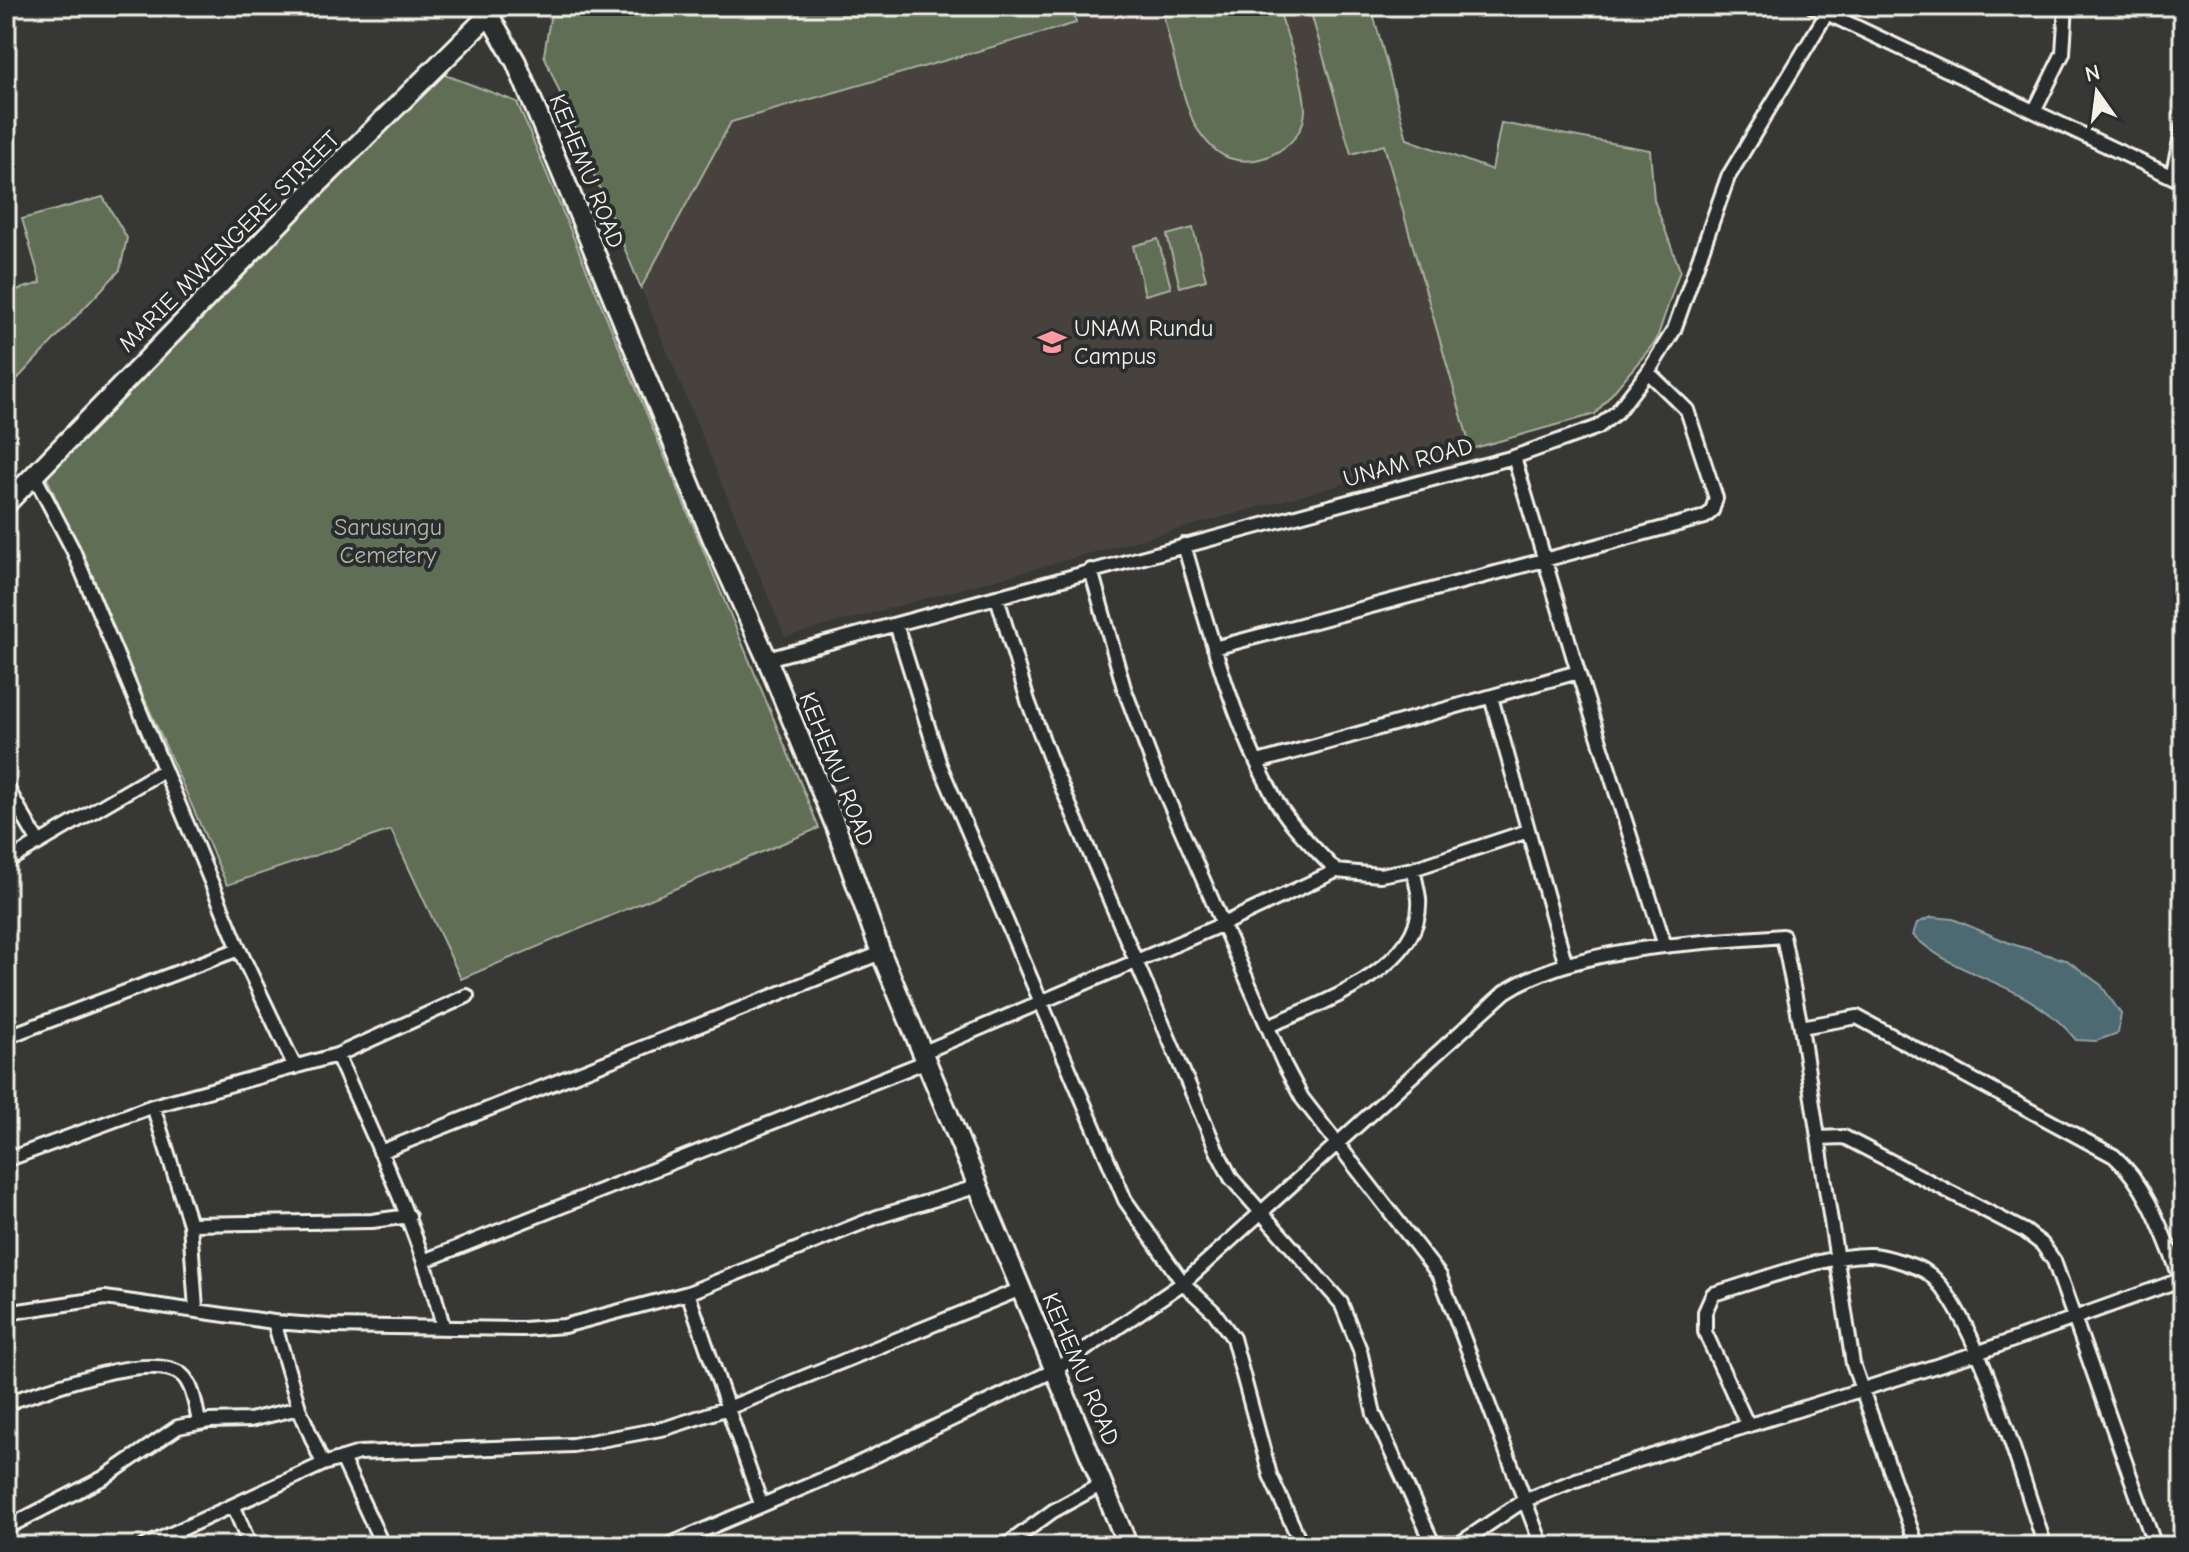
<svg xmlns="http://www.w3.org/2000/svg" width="2189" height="1552" font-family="'Comic Neue',sans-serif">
  <rect width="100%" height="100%" fill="#373735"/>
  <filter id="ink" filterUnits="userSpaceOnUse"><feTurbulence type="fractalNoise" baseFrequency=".0125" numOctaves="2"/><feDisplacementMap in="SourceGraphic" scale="16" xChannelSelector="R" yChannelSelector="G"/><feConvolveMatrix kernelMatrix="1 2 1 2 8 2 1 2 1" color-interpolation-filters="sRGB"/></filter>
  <g filter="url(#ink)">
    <path fill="#46423d" d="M1072,6H1309L1351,153L1384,145L1471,449L785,637L641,288L731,122L1076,23Z"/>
    <path fill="#616e56" stroke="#aab09f" stroke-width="2" d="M552,6H1072L1076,23L731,122L641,288L544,55Z
      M1161,6H1278C1286,35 1304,78 1305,108C1306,144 1262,169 1229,158C1215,153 1206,142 1198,130C1185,112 1168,33 1161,6Z
      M1309,6H1371L1407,139L1492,170L1501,123L1650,150L1654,200L1680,270L1656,341L1595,414L1471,449L1384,145L1351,154Z
      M438,72L517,102L819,828L461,979L391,830L227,885L46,476Z
      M103,197L127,238L120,270L6,391V293L41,283L22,219Z
      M1193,228L1206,280L1180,287L1167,235Z
      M1158,239L1171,288L1145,295L1133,246Z"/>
    <path fill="#4d6a72" stroke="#90a0a1" stroke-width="2" d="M1932,917L1953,919L2012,944L2068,961L2101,985L2121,1014L2118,1033L2096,1041L2076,1040C2027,979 1960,982 1913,935L1917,923Z"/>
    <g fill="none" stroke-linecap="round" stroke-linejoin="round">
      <defs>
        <path id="street" d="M1812,6L2183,182
          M2035,110L2063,53L2066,6
          M2172,177L2183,127
          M1514,457L1578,672L1665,946
          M34,475L73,550L239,949L295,1067
          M1184,545C1208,627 1232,720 1273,795C1288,824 1314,847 1336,871
          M1091,570L1124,688L1155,770L1284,1064L1302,1098L1440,1276L1542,1546
          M997,597L1028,701L1054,769L1217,1151L1231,1178L1341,1303L1360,1350L1374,1414L1434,1546
          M896,624L940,765L1125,1200L1183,1283L1214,1312L1233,1338L1270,1475L1302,1546
          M1214,648L1705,517L1712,511L1716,498L1687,410L1648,372
          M767,659L1514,457L1598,427L1617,412L1648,372L1674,330L1728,177L1827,13
          M1491,697L1566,965
          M1258,762L1578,672
          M6,786L39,843
          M6,862L164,770
          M1268,1026C1318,1005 1424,968 1419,899C1418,889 1415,879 1413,869
          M1801,1027L1857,1017L2114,1156C2150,1188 2165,1240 2183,1284
          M6,1037L239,949
          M924,1052L1223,924L1336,871L1380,875L1413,869L1528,831
          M337,1055C377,1144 419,1231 443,1326
          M153,1106L190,1224L196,1309
          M1818,1138L1844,1137L2025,1231L2042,1244L2054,1261L2155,1546
          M380,1152L881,953
          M6,1160L153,1106L337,1055L467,996
          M190,1224L372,1221L409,1216
          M426,1260L927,1061
          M688,1293L761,1504
          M6,1313L105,1298L274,1322L329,1326L523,1329L564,1326L688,1293L877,1217L979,1186
          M274,1322L299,1408L323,1464
          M6,1403C43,1392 150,1349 182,1375C193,1384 196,1408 199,1422
          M1748,1426L1705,1332V1312L1713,1294C1756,1282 1829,1253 1872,1255C1886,1256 1919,1266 1929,1274C1976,1310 2024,1485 2045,1546
          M342,1458L383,1546
          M234,1507L250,1546
          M6,1528L105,1477L178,1427L209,1421L250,1420L299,1408
          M145,1546L323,1464L359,1453L573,1445L666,1428L728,1408L1021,1289
          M666,1546L847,1469L1055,1370L1183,1283L1505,992C1577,945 1699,943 1783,936L1801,1027L1853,1364L1917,1546
          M1005,1546L1053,1511L1102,1484
          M1456,1546L1523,1501L1576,1480L1977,1353L2183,1279"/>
        <path id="secondary" d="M489,15L516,62L712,537L767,659L836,827L881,953L1128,1546
          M6,504L311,191L496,8"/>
      </defs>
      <use href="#street" stroke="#f4f1e8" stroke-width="18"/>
      <use href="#secondary" stroke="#f4f1e8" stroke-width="24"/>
      <use href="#street" stroke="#2a2d2e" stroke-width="12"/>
      <use href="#secondary" stroke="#2a2d2e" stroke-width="18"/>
    </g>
  </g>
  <defs>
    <symbol id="school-bare" viewBox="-9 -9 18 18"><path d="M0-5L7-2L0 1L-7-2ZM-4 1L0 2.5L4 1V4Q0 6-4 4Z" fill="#ff9aa2" stroke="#2a2d2e" stroke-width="2.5" paint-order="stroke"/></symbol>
  </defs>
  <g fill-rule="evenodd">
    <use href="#school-bare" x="1032" y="322" width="40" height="40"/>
  </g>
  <g text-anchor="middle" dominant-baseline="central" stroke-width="8" stroke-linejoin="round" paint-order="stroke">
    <g font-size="24" fill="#f4f1e8" stroke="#2a2d2e">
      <text transform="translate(587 171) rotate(68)">KEHEMU ROAD</text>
      <text transform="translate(229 241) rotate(-45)">MARIE MWENGERE STREET</text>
      <text transform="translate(1408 462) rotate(-15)">UNAM ROAD</text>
      <text transform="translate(837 769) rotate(68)">KEHEMU ROAD</text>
      <text transform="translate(1081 1369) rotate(67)">KEHEMU ROAD</text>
    </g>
    <g font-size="24" fill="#f4f1e8" stroke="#2a2d2e" text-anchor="start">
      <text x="1074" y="328">UNAM Rundu<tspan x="1074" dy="28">Campus</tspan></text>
    </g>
    <g font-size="24" fill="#b2b6a6" stroke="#2a2d2e">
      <text x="388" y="527">Sarusungu<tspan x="388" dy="28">Cemetery</tspan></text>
    </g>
  </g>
  <rect width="2189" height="1552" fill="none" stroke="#2a2d2e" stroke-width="32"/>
  <rect x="16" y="16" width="2157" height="1520" fill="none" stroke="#f4f1e8" stroke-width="3" filter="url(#ink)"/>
  <g transform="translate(2097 92) rotate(346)" stroke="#2a2d2e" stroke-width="6" paint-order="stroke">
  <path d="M0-6L14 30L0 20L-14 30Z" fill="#f4f1e8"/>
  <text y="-12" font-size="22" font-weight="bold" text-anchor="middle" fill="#f4f1e8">N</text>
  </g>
</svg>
